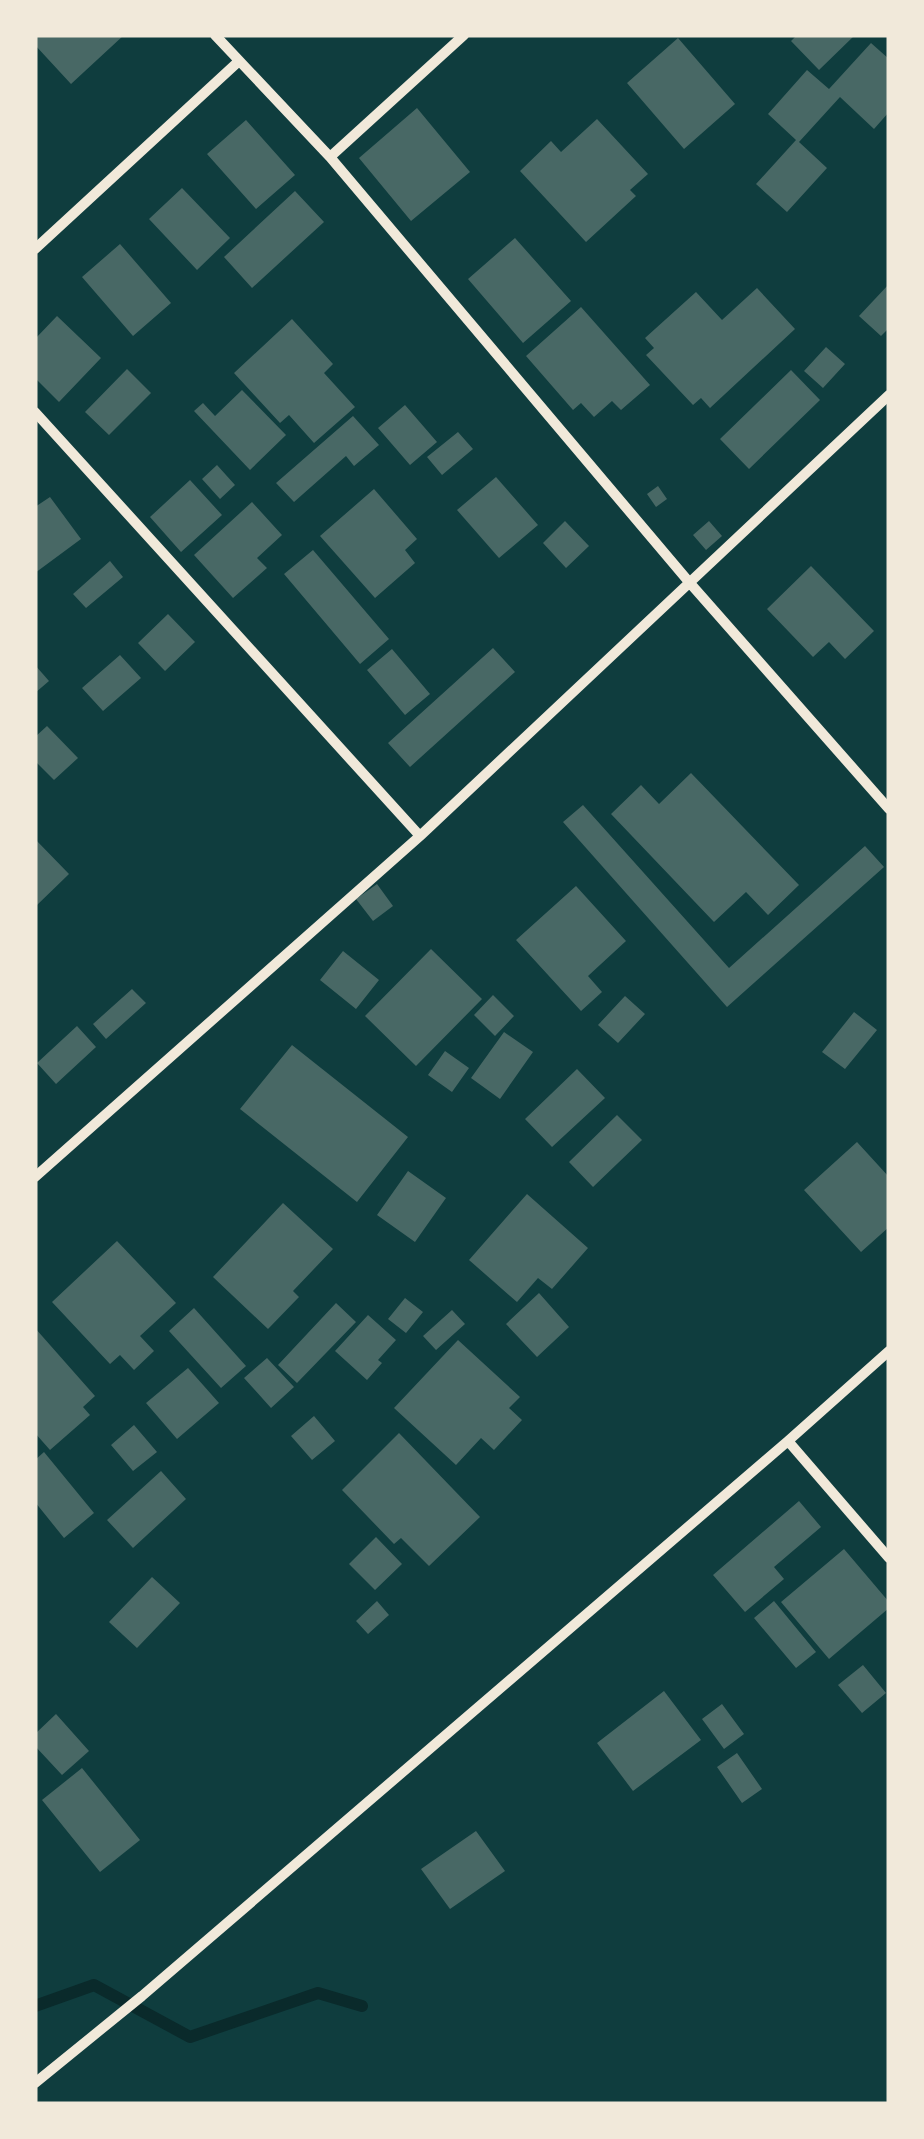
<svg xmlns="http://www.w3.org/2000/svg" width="924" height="2139" font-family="Literata,serif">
  <rect width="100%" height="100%" fill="#0f3d3e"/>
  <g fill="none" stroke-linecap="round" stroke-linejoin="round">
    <path stroke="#0a2a2b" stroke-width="12" d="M35,2006L94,1985L190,2037L318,1993L362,2006"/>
  </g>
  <path fill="#486865" d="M35,35H124L71,84L35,45Z
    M797,35H855L819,70L791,41Z
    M678,38L735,104L684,149L627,83Z
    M871,43L889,59V112L874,129L840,97L799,142L827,168L787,212L756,184L796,140L768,114L807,70L829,89Z
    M417,108L470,172L411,221L359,158Z
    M597,119L648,174L630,190L636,196L586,242L520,171L551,141L561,152Z
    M246,120L295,175L256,209L207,154Z
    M182,188L230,238L197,270L149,219Z
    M295,191L324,222L252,288L224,257Z
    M515,238L571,301L523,343L468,279Z
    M120,244L171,303L133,336L82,277Z
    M889,284V328L881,336L859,316Z
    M757,288L795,329L710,408L701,398L693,405L646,355L654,348L645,338L696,292L722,320Z
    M581,307L650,385L621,410L612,401L594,417L581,403L573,410L526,356Z
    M57,316L101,358L59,402L35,378V339Z
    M292,319L333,364L324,373L355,407L314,443L289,415L280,423L234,373Z
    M826,347L845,364L823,388L804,371Z
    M127,369L151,393L109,435L85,412Z
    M791,370L820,400L749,469L720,439Z
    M242,390L286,435L250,470L194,411L203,403L215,416Z
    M405,405L437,442L410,465L378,428Z
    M353,416L379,445L354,466L346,456L294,502L276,483Z
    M458,432L473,449L442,475L427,457Z
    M217,465L235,485L220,499L202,479Z
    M496,477L538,525L499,558L457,510Z
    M190,480L222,515L181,552L150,517Z
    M658,486L667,499L656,507L647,494Z
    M374,489L417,539L405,550L415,563L375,598L320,536Z
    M50,497L81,539L35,573V507Z
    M252,502L282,535L257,558L267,568L233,598L194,555Z
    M565,521L589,546L566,568L543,543Z
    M709,521L722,536L706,550L693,535Z
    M313,550L389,639L360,664L284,574Z
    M110,561L123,577L86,608L73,594Z
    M811,566L874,631L845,659L829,642L813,657L767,609Z
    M168,614L195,642L165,671L138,643Z
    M493,648L515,672L410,767L388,743Z
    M392,649L430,694L405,715L367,670Z
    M120,655L141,678L103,711L82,688Z
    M35,665L49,681L35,693Z
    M47,726L78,758L54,780L35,761V737Z
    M691,773L799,885L768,915L746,892L714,922L611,814L641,785L659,804Z
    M583,805L729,968L865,846L884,867L727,1007L563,822Z
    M35,839L69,874L35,907Z
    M377,884L393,906L373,921L356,899Z
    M576,886L626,941L588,976L602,992L581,1011L516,940Z
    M431,949L482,999L416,1066L365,1016Z
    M343,951L379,980L356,1009L320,980Z
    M132,989L146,1003L106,1039L93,1024Z
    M493,995L514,1016L495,1036L474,1015Z
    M625,996L645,1014L618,1043L598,1025Z
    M854,1012L877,1030L845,1069L822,1052Z
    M77,1026L96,1047L56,1084L37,1063Z
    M504,1032L533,1052L500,1099L471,1078Z
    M292,1045L408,1137L357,1202L240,1109Z
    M445,1051L469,1068L452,1092L428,1075Z
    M577,1069L605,1098L552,1147L525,1119Z
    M617,1115L642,1140L593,1187L569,1162Z
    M857,1142L889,1177V1227L861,1252L804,1190Z
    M408,1171L446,1198L415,1242L377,1215Z
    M527,1194L588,1248L552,1289L538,1278L517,1302L469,1260Z
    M283,1203L333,1249L293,1291L299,1297L268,1329L213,1277Z
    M117,1241L176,1303L140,1336L154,1351L134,1370L120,1355L110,1364L52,1302Z
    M539,1293L569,1327L537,1357L506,1324Z
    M405,1298L423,1312L406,1333L388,1319Z
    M336,1303L356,1322L297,1383L278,1365Z
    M194,1308L246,1366L221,1388L169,1331Z
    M452,1310L465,1324L436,1350L423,1336Z
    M368,1315L396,1340L378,1360L382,1363L367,1380L335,1351Z
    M35,1328L95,1396L83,1407L90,1415L50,1450L35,1433Z
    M458,1340L520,1397L509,1408L522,1420L494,1450L481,1438L456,1465L394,1408Z
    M267,1358L294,1387L271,1408L244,1378Z
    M188,1368L219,1403L177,1439L146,1403Z
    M314,1416L335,1441L312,1460L291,1436Z
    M134,1425L157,1452L133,1471L111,1445Z
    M399,1433L480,1517L429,1566L401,1538L394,1544L342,1490Z
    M44,1452L94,1513L64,1538L35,1502V1460Z
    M161,1471L186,1499L133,1548L107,1520Z
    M799,1501L821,1527L774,1567L784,1579L745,1612L713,1575Z
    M376,1537L402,1564L375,1590L349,1564Z
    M844,1549L889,1602V1608L829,1659L781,1602Z
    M152,1577L180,1603L137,1648L109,1622Z
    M377,1601L389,1615L368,1634L356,1621Z
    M774,1601L816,1652L796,1668L754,1618Z
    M863,1665L886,1693L862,1713L838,1685Z
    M664,1691L701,1740L633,1791L597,1743Z
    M722,1704L744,1734L724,1749L702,1719Z
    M56,1714L89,1751L62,1775L35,1746V1734Z
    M737,1753L762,1789L742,1803L717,1767Z
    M82,1768L140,1840L100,1872L42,1800Z
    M476,1831L505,1871L450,1909L421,1869Z"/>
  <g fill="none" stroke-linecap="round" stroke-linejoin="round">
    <path stroke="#f1e9da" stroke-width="10" d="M215,35L330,157L689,582L889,809
      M330,157L464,35
      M35,249L239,61
      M35,412L420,836
      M35,1177L420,836L889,395
      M788,1441L889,1558
      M35,2083L142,1996L788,1441L889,1351"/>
  </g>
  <rect width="924" height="2139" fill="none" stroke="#f1e9da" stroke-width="75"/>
</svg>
